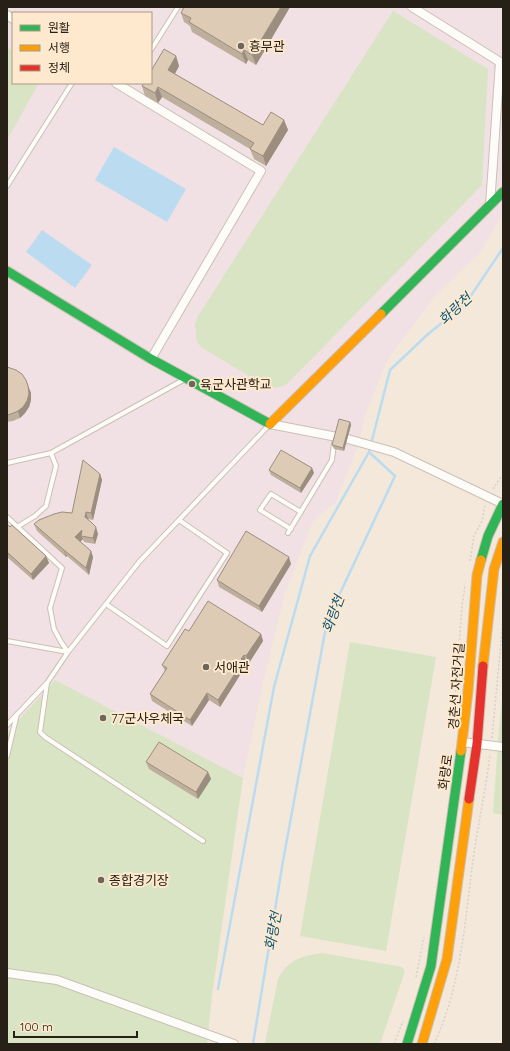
<svg xmlns="http://www.w3.org/2000/svg" width="510" height="1051" font-family="Quicksand,'Noto Sans KR',sans-serif">
  <rect width="100%" height="100%" fill="#f4e8da"/>
  <path fill="#f1e1e4" fill-rule="evenodd" d="M7,7H503V214L481,252L436,295L388,359L367,410L357,448L336,502L313,521L285,593L262,687L243,778L55,680L7,733ZM13,13H151V83H13Z"/>
  <path fill="#d8e4c3" d="M393,11L488,69L482,185L287,384L279,387L269,388L201,347L197,342L195,324L198,316Z
    M7,47L13,51V83H39L7,140Z
    M350,642L436,657L386,951L300,936Z
    M55,680L243,778L212,996L207,1044H7V733Z
    M503,692V815L493,813L499,728Z
    M322,953L402,967L405,971L380,1044H268L265,1043L278,979C288,960 301,956 322,953Z"/>
  <path fill="#bbdcf0" d="M114,147L186,189L167,222L95,180Z
    M42,230L92,265L75,288L26,252Z"/>
  <g fill="none" stroke-linecap="round" stroke-linejoin="round">
    <path stroke="#bbdcf0" stroke-width="2.5" d="M218,989L274,687L310,556L369,452
      M253,1044L283,861L327,621L395,476L369,452L390,370L427,335L466,303L503,248"/>
    <defs>
      <path id="lane" d="M151,50L178,7
        M7,186L72,83
        M7,463L51,453L185,379
        M7,517L62,568L50,608L54,629L61,642L68,652L7,641
        M17,527L35,516L46,506L56,466L51,453
        M291,529L260,510L271,494L301,512
        M288,533L332,460L334,443
        M106,604L167,646L227,553L179,520
        M47,683L40,732L45,737L203,841
        M7,725L47,683L68,652L139,562L270,424
        M7,756L17,714"/>
      <path id="street" d="M412,7L500,62L490,205
        M7,15L13,19
        M116,83L261,171L151,359
        M270,424L337,437
        M348,439L394,452L503,504
        M462,742L503,747
        M7,973L57,980L234,1044"/>
      <path id="fast" d="M7,271L151,359L270,424
        M381,314L503,192
        M481,560L488,536L503,504
        M407,1044L431,966L461,751"/>
      <path id="slow" d="M270,424L381,314
        M483,666L494,569L503,542
        M461,751L468,691L477,575L481,560
        M422,1044L447,959L469,799"/>
      <path id="jam" d="M469,799L477,744L483,666"/>
    </defs>
    <use href="#lane" stroke="#cac0b5" stroke-width="6"/>
    <use href="#street" stroke="#cac0b5" stroke-width="10"/>
    <use href="#fast" stroke="#cac0b5" stroke-width="11"/>
    <use href="#slow" stroke="#cac0b5" stroke-width="11"/>
    <use href="#jam" stroke="#cac0b5" stroke-width="11"/>
    <path stroke="#d5d1cd" stroke-width="1.5" stroke-dasharray="2 2" stroke-linecap="butt" d="M493,489L503,474
      M470,561L474,536L482,521L485,505
      M453,728L462,606L465,586
      M492,738L503,620
      M416,977L424,937
      M394,1044L403,1021
      M434,1044C461,987 465,921 473,860C478,824 486,789 490,754"/>
    <use href="#lane" stroke="#fdfcf9" stroke-width="4"/>
    <use href="#street" stroke="#fdfcf9" stroke-width="8"/>
    <use href="#fast" stroke="#30b455" stroke-width="9"/>
    <use href="#slow" stroke="#ff9f0a" stroke-width="9"/>
    <use href="#jam" stroke="#e5322d" stroke-width="9"/>
  </g>
  <path fill="#beaf9d" d="M184,7H290L256,65L248,60L246,64L192,32L190,26L184,22L181,13Z
    M176,56L179,66L175,74L263,125L284,120L288,130L266,166L254,159L250,149L162,97L158,103L145,96L142,86Z
    M7,367L26,380L31,393V400L29,407L25,413L20,418L13,421L7,422Z
    M350,422L351,425L344,451L334,449L332,445Z
    M312,468L314,473L301,493L271,475L269,470Z
    M100,474L102,480L93,520L88,519V520L98,534L95,544L84,542L83,539L80,542L91,551L93,557L89,575L67,556L66,557L37,531L34,524L72,513Z
    M7,525L46,556L49,563L33,580L7,557Z
    M291,564L262,612L219,587L217,580Z
    M189,631L261,634L263,641L249,663L246,662L244,665L245,667L220,707L209,700L192,726L152,701L150,694L165,671L162,665Z
    M146,762L208,772L211,779L198,799L149,769Z"/>
  <path fill="#9b8e7f" d="M281,7H290L256,65L252,55Z
    M244,50L248,60L246,64L242,54Z
    M176,56L179,66L172,79L168,70Z
    M158,87L162,97L158,103L155,93Z
    M284,120L288,130L266,166L263,156Z
    M28,386L31,393V400L29,407L25,413L20,418L18,411Z
    M350,422L351,425L344,451L343,448Z
    M312,468L314,473L301,493L300,488Z
    M100,474L102,480L93,520L91,513Z
    M86,512L88,519L87,524L85,517Z
    M96,527L98,534L95,544L93,538Z
    M82,530L81,536L83,539L78,544L75,537Z
    M64,550L67,556L66,557Z
    M91,551L93,557L89,575L86,568Z
    M46,556L49,563L33,580L31,574Z
    M289,557L291,564L262,612L259,606Z
    M261,634L263,641L249,663L246,656Z
    M244,655L246,662L244,665L245,667L220,707L218,700Z
    M207,693L209,700L192,726L190,720Z
    M208,772L211,779L198,799L196,792Z"/>
  <path fill="#ddcbb6" stroke="#9b8e7f" d="M184,7H281L252,55L244,50L242,54L189,22L191,18L181,13Z
    M164,49L176,56L168,70L263,125L271,112L284,120L263,156L250,149L254,143L158,87L155,93L142,86L144,83H151V71Z
    M7,367L16,370L22,374L26,380L28,386L29,394L27,401L23,407L18,411L11,414L7,415Z
    M339,419L350,422L343,448L332,445Z
    M281,450L312,468L300,488L269,470Z
    M83,460L100,474L91,513L86,512L85,517L91,522L96,527L93,538L81,536L82,530L75,537L91,551L86,568L64,550L34,524L39,520L54,514L62,512L72,513Z
    M7,524L10,527L12,525L46,556L31,574L7,552Z
    M246,531L289,557L259,606L217,580Z
    M208,601L261,634L246,656L244,655L241,659L243,661L218,700L207,693L190,720L150,694L167,668L162,665L185,629L189,631Z
    M159,742L208,772L196,792L146,762Z"/>
  <g fill="#6f665b" stroke="#fee9cf" stroke-width="1.5">
    <circle cx="241" cy="46" r="4"/>
    <circle cx="192" cy="384" r="4"/>
    <circle cx="206" cy="667" r="4"/>
    <circle cx="103" cy="718" r="4"/>
    <circle cx="101" cy="880" r="4"/>
  </g>
  <g text-anchor="middle" dominant-baseline="central" stroke-width="4" stroke-linejoin="round" paint-order="stroke">
    <g font-size="13" fill="#272016" stroke="#fee9cf" text-anchor="start">
      <text x="249" y="46">흉무관</text>
      <text x="200" y="384">육군사관학교</text>
      <text x="214" y="667">서애관</text>
      <text x="111" y="718">77군사우체국</text>
      <text x="109" y="880">종합경기장</text>
    </g>
    <g font-size="13" fill="#272016" stroke="#fee9cf">
      <text transform="translate(456 686) rotate(-86)">경춘선 자전거길</text>
      <text transform="translate(445 772) rotate(-82)">화랑로</text>
    </g>
    <g font-size="14" font-style="italic" fill="#09577c" stroke="#fee9cf">
      <text transform="translate(455 309) rotate(-43)">화랑천</text>
      <text transform="translate(333 614) rotate(-70)">화랑천</text>
      <text transform="translate(273 931) rotate(-80)">화랑천</text>
    </g>
  </g>
  <rect width="510" height="1051" fill="none" stroke="#272016" stroke-width="16"/>
  <rect x="12" y="12" width="140" height="72" fill="#fee9cf" stroke="#a89985"/>
  <rect x="20" y="25" width="20" height="6" fill="#30b455" stroke="#a89985"/>
  <text x="48" y="32" font-size="12" fill="#272016">원활</text>
  <rect x="20" y="45" width="20" height="6" fill="#ff9f0a" stroke="#a89985"/>
  <text x="48" y="52" font-size="12" fill="#272016">서행</text>
  <rect x="20" y="65" width="20" height="6" fill="#e5322d" stroke="#a89985"/>
  <text x="48" y="72" font-size="12" fill="#272016">정체</text>
  <path d="M14 1031v6h123v-6" fill="none" stroke="#272016" stroke-width="2"/>
  <text x="20" y="1031" font-size="12" fill="#272016" stroke="#fee9cf" stroke-width="3" paint-order="stroke">100 m</text>
</svg>
